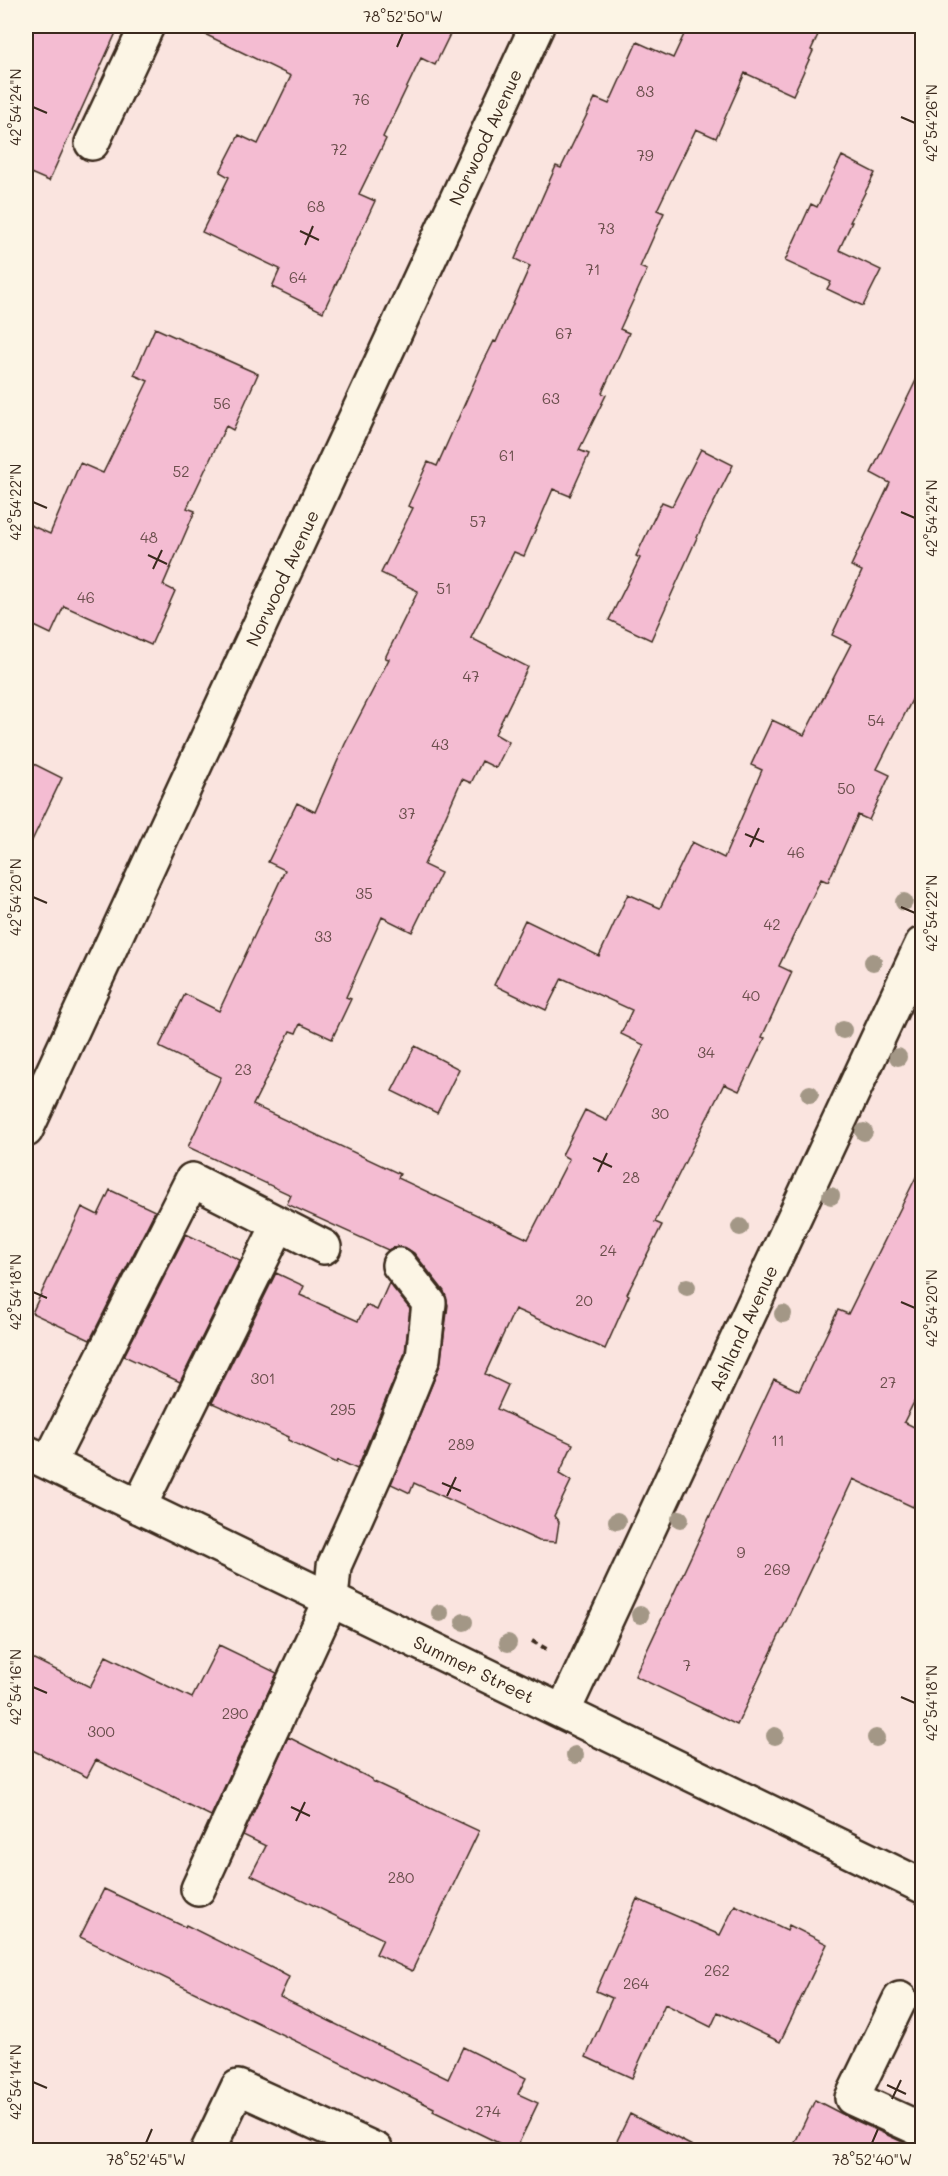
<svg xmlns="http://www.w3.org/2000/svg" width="948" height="2176" font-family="Mali,sans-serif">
  <rect width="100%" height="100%" fill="#fae4df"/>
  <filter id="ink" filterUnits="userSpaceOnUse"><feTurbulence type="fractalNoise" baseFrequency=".0167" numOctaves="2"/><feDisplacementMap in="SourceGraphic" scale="12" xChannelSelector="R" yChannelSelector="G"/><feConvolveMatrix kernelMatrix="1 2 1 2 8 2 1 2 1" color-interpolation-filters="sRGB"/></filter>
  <g filter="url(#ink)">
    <path fill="#f4bcd2" stroke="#3b2a1e" stroke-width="1.5" d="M26,26H119L49,181L26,171Z
      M188,26H454L435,65L421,58L383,137L386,139L359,194L375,201L323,312L272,287L280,269L202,232L229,177L220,172L239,135L258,144L291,76Z
      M688,26H822L811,50L813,51L793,95L745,73L716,138L696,129L657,210L664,213L640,267L647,270L620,329L629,333L602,393L606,395L579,450L589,454L570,496L553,489L524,556L514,552L471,638L528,667L495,734L509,742L496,768L482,761L471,783L462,779L424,865L441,873L412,932L382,917L346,997L351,999L332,1039L300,1024L296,1033L290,1031L253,1105L400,1174L398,1178L528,1239L569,1159L562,1155L585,1110L607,1121L644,1045L621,1034L632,1010L562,978L546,1010L494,985L525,920L599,956L628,894L660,908L692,842L724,858L762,770L751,765L772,720L804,735L851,644L832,635L862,571L851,566L890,483L871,473L922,368V680L877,769L890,775L869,820L858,815L828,882L821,879L779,966L792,972L762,1037L765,1038L739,1091L724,1084L655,1222L662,1225L627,1294L629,1295L605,1349L515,1309L485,1374L508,1385L497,1409L573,1444L559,1474L571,1481L554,1516L559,1522L556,1542L539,1541L414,1483L410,1493L391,1484L440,1365L448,1305L444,1291L414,1253L406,1248L397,1246L388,1250L287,1204L291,1195L188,1147L221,1077L159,1047L185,994L219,1011L285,870L268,862L297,803L315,812L345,744L389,659L385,658L418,591L381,573L413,508L408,506L428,462L437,466L482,365L494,341L496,342L530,266L515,259L556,166L561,168L595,98L609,104L637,42L673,58Z
      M842,156L875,173L850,222H852L839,250L881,270L863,306L827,289L831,282L785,261L811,204L817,207Z
      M155,328L258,374L233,430L226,426L187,508L195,511L163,585L175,591L151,645L64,606L51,634L26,622V523L50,534L80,463L103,473L148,381L134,375Z
      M701,449L733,465L704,522L651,640L609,620L640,558L636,556L662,502L672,506Z
      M26,760L62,778L26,853Z
      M415,1046L459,1069L437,1113L392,1091Z
      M922,1165V1386L904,1422L922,1431V1487L913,1507L853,1479L737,1725L635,1676L774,1379L799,1391L838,1310L848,1314Z
      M110,1190L155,1211L90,1340L32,1313L82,1207L98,1215Z
      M186,1234L240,1260L180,1382L124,1356Z
      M276,1273L304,1286L300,1295L358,1321L366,1305L377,1310L389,1283L410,1309L405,1353L357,1469L338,1460L337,1463L288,1440L289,1437L212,1403Z
      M219,1645L277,1673L211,1816L96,1760L87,1777L26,1747V1655L90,1687L106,1656L192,1698Z
      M288,1737L372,1779V1781L479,1831L412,1971L376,1954L383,1939L251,1875L266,1846L243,1835Z
      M104,1889L185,1927L186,1925L276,1970L289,1977L280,1997L448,2079L463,2047L526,2078L518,2094L538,2103L515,2151L433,2111L434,2108L80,1937Z
      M637,1899L720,1935L735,1905L787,1930L789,1925L827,1944L780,2042L718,2012L711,2027L665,2004L632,2078L586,2057L612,1998L596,1991Z
      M815,2100L844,2115L922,2151H791Z
      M630,2114L702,2151H612Z"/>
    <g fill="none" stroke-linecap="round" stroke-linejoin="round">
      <defs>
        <path id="minor" d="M92,143L147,26
          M26,1130L537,26
          M279,1224L324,1247
          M26,1452L922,1886
          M49,1463L192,1180L279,1224L139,1507
          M563,1712L922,944
          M198,1889L331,1600L334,1566L382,1459L423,1358L429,1303L399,1265
          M900,1999L852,2098L922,2130
          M208,2150L238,2087L376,2150"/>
      </defs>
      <use href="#minor" stroke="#3b2a1e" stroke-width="38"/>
      <path stroke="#3b2a1e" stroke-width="4" stroke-dasharray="6 4.5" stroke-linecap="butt" d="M532,1641L550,1651"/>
      <use href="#minor" stroke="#fcf5e5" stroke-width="33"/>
    </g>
    <g fill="#a39786">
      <circle cx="904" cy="902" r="9"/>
      <circle cx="873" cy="962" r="9"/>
      <circle cx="843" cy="1030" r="9"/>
      <circle cx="898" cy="1057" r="9"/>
      <circle cx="810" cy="1094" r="9"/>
      <circle cx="864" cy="1132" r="9"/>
      <circle cx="831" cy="1196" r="9"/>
      <circle cx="740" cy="1227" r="9"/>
      <circle cx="687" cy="1287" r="9"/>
      <circle cx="783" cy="1314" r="9"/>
      <circle cx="680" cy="1519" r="9"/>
      <circle cx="617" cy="1521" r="9"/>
      <circle cx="440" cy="1613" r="9"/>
      <circle cx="640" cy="1615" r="9"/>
      <circle cx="464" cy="1622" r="9"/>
      <circle cx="508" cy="1643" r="9"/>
      <circle cx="775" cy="1736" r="9"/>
      <circle cx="876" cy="1738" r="9"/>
      <circle cx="575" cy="1755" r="9"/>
    </g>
  </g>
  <path fill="none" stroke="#3b2a1e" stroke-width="2" d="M397,47L403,33M33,107L47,113M901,117L915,123M300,231L319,240M305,245L313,226M33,502L47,508M901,512L915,518M148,555L167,564M153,569L162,550M745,834L764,842M750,847L759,828M33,897L47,903M901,907L915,913M593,1158L612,1167M598,1172L607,1153M33,1292L47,1298M901,1302L915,1308M442,1483L461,1491M447,1496L456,1477M33,1687L47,1693M901,1697L915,1703M291,1807L310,1816M296,1821L305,1802M33,2082L47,2088M887,2085L906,2094M892,2099L901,2080M146,2143L152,2129M872,2143L878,2129"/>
  <g text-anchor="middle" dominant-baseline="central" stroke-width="4.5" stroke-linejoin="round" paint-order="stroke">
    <g font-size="15" fill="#694e4b">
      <text x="645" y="91">83</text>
      <text x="361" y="99">76</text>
      <text x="339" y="149">72</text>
      <text x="645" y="155">79</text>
      <text x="316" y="206">68</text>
      <text x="606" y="228">73</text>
      <text x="593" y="269">71</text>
      <text x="298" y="277">64</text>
      <text x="564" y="333">67</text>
      <text x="551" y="398">63</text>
      <text x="222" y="403">56</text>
      <text x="507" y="455">61</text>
      <text x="181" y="471">52</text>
      <text x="478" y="521">57</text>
      <text x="149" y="537">48</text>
      <text x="444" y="588">51</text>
      <text x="86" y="597">46</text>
      <text x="471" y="676">47</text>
      <text x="876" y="720">54</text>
      <text x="440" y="744">43</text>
      <text x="846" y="788">50</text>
      <text x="407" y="813">37</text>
      <text x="796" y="852">46</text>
      <text x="364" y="893">35</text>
      <text x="772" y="924">42</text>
      <text x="323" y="936">33</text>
      <text x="751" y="995">40</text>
      <text x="706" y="1052">34</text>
      <text x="243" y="1069">23</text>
      <text x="660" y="1113">30</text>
      <text x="631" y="1177">28</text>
      <text x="608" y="1250">24</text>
      <text x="584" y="1300">20</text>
      <text x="263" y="1378">301</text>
      <text x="888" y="1382">27</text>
      <text x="343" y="1409">295</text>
      <text x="778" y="1440">11</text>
      <text x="461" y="1444">289</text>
      <text x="741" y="1552">9</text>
      <text x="777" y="1569">269</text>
      <text x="687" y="1665">7</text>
      <text x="235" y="1713">290</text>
      <text x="101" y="1731">300</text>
      <text x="401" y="1877">280</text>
      <text x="717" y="1970">262</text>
      <text x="636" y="1983">264</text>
      <text x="488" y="2111">274</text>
    </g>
    <g font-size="18" fill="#3b2a1e" stroke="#fcf5e5">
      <text transform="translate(485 137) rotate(-65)">Norwood Avenue</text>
      <text transform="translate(282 578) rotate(-65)">Norwood Avenue</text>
      <text transform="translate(743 1328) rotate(-65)">Ashland Avenue</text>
      <text transform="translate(474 1669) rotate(26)">Summer Street</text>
    </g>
  </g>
  <rect width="948" height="2176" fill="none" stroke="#fcf5e5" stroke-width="66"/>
  <rect x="33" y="33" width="882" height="2110" fill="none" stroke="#3b2a1e" stroke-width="2"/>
  <g font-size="15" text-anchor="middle" fill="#3b2a1e">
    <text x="403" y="22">78°52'50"W</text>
    <text transform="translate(16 107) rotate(-90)" y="5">42°54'24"N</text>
    <text transform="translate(932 123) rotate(-90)" y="5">42°54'26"N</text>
    <text transform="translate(16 502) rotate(-90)" y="5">42°54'22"N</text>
    <text transform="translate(932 518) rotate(-90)" y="5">42°54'24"N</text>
    <text transform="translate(16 897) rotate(-90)" y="5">42°54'20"N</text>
    <text transform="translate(932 913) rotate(-90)" y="5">42°54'22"N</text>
    <text transform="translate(16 1292) rotate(-90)" y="5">42°54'18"N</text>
    <text transform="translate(932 1308) rotate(-90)" y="5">42°54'20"N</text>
    <text transform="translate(16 1687) rotate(-90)" y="5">42°54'16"N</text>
    <text transform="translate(932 1703) rotate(-90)" y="5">42°54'18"N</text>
    <text transform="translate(16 2082) rotate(-90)" y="5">42°54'14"N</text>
    <text x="146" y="2165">78°52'45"W</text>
    <text x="872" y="2165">78°52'40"W</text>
  </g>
</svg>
